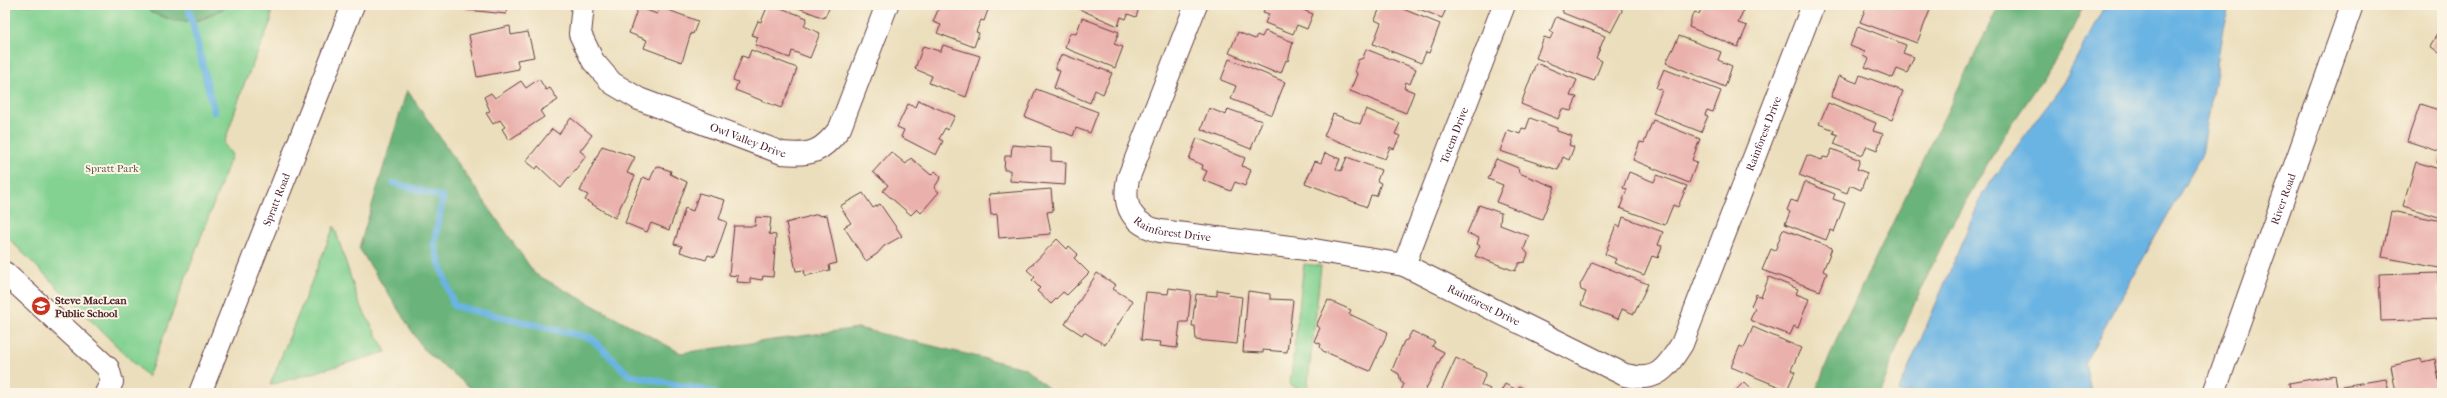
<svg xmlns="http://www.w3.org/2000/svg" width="2447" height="398" font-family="'IM FELL French Canon',serif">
  <rect width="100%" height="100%" fill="#fcf5e5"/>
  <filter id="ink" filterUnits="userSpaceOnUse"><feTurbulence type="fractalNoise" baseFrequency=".025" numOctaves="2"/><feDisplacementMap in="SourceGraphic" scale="8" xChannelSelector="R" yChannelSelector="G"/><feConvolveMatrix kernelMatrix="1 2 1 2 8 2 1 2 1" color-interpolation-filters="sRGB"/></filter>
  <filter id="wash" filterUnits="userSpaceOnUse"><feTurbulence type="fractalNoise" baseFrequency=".012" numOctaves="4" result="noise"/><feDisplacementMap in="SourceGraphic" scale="16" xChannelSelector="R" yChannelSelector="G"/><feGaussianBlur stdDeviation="0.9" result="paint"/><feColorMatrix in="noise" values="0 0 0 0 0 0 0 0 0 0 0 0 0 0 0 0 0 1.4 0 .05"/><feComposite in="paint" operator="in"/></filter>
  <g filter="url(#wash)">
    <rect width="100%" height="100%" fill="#ebdebc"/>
    <path fill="#83d292" stroke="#66785e" d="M5,5H148L150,12L174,21L202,20L229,5H269L271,8V21L243,87L224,144L232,155L148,377L5,235Z
      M334,226L359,303L386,352L270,385Z
      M1304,264L1321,266L1307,392L1290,385Z"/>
    <path fill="#6ab47c" stroke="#5a6a54" d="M148,5H229C195,24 187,26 150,12Z
      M1999,5H2084L2061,52L2005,134L1951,226L1913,306L1880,393H1815L1840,331Z
      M407,90L535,274L681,353L858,328L1024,368L1054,393H477L424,350L359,248Z"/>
    <path fill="#6bb4e3" stroke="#5a6a87" d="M2105,5H2230L2223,28L2202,154L2085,362L2091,393H1898L1983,193L2063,83Z"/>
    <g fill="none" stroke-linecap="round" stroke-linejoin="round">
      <path stroke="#6bb4e3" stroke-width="7" d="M188,5L214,112
        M394,183L443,197L434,245L454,306L591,338L629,375L715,393"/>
    </g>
    <g id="blocks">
      <path fill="#eab0ac" d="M466,5H528V9L507,7L506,14L468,10L465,9Z
        M768,5H773L807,18L804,26L820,33L810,58L792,51L790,58L755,45L758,37L752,35L758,21L761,22Z
        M791,5H831L824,18Z
        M940,5H984L989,7L984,21L981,20L978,27L976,32L979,33L974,47L937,33L941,25L933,22Z
        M1070,5H1140L1136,17L1128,14L1126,19L1121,17L1118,26Z
        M1257,5H1305L1303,10L1313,14L1307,29L1297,25L1293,34L1265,23L1269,14L1263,12L1265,8Z
        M1381,5H1393L1440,24L1429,53L1426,52L1421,63L1373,44L1381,23L1375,20Z
        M1409,5H1448L1442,18Z
        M1562,5H1621L1622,11L1611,32L1563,13Z
        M1703,5H1727L1743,11L1738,23L1747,26L1738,47L1689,27L1692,16L1695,12L1699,14Z
        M1867,5H1919L1930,10L1917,43L1860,22Z
        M638,7L657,14L660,7L698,21L693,34L691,33L682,62L644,48L647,40L629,33Z
        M1556,17L1605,36L1596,58L1602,61L1594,81L1536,58L1544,37L1550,39L1553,33L1550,32Z
        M1082,18L1119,32L1114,44L1123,47L1115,68L1065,48L1068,37L1071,33L1076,34Z
        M510,26L511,35L528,32L534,57L517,60L519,69L477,77L469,35Z
        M1858,26L1906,45L1903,53L1914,57L1907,73L1897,69L1893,78L1865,67L1869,59L1863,56L1865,52L1850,46Z
        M2442,26V55L2430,46Z
        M1265,31L1293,42L1288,61L1286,60L1281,73L1276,71V73L1229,53L1238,32L1255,39L1257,35L1262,37Z
        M1679,36L1721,52L1718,60L1732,66L1725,87L1666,63Z
        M943,45L980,56L966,97L929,83L932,76L915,69L923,46L939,51H941Z
        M1366,49L1416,69L1410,84L1406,82L1404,88L1414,92L1406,113L1350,91L1357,74L1355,70L1358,60L1363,58Z
        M751,50L797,68L791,87L781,108L735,90L738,82L733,80L742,56L748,58Z
        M1062,54L1112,73L1103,94L1095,90L1090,103L1054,88L1060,71L1056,69V65Z
        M1229,59L1285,82L1272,115L1231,99L1236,86L1221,80Z
        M1536,63L1577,80L1570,96L1577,97L1571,111L1562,109L1558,119L1521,104Z
        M1664,69L1721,91L1713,112L1707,110L1705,115L1708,116L1701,132L1653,113L1662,90L1656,88Z
        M1860,75L1903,91L1892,120L1831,97L1839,76L1857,83Z
        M539,79L546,90L550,88L558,100L540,111L544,117L509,140L502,129L505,127L500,120L493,124L486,113L490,111L484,97L491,93L495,98L521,81L526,88Z
        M1036,89L1098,112L1090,133L1076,128L1073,136L1025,117Z
        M918,100L955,116L948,130L945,128L939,139L943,141L936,155L901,137L904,130L897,127L908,104L915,107Z
        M1828,103L1876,123L1873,131L1883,134L1877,150L1867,146L1863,155L1834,144L1838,135L1833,133L1834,130L1819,124Z
        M2420,104L2442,111V164L2437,163L2441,152L2407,141Z
        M1209,108L1226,115L1228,109L1262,121L1251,149L1201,129Z
        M1366,109L1400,123L1395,134L1400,136L1394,149L1390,147L1385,159L1324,136L1333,114L1360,124Z
        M571,118L592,135L580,151L586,156L561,188L538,166L536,169L526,161L552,129L559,134Z
        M1530,118L1557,128V131L1572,136L1569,145L1574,147L1569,160L1563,157L1558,170L1500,151L1508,130L1520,134L1522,128L1526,129Z
        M1653,120L1700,139L1692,160L1697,162L1689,183L1633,160L1640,142L1644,143Z
        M1197,138L1245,158L1242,166L1251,170L1245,186L1235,182L1231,191L1203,180L1207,171L1202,169L1203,165L1189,159Z
        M1012,145L1051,148V161L1066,162L1065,185L1010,181V170H1004L1005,156H1011Z
        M602,146L635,157L627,173L635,176L615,218L585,200L588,195L580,191Z
        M1832,149L1860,160L1857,169L1867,173L1861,190L1850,185L1847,193L1799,175L1807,155L1822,160L1823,157L1828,158Z
        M891,152L906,164L911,158L931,175L935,171L941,177L934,188L939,192L921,213L917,209L911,215L883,191L888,185L873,172Z
        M1325,153L1340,159L1336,169L1341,171L1347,157L1381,170L1377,181L1381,183L1377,194L1376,196L1371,195L1367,207L1305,183L1315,161L1321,163Z
        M1496,159L1518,168L1519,173L1555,187L1542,219L1496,202L1503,185L1488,179Z
        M2416,162L2442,170V218L2403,206Z
        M656,166L671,171L670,174L687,182L669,230L651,223L647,232L625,223L643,177L650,180Z
        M1629,172L1654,182L1657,175L1687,186L1678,207L1673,205L1665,225L1620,208L1627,189L1623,188Z
        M1805,182L1835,194L1833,199L1845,203L1834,232L1830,230L1826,240L1785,224L1790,212L1787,210L1791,200L1797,202Z
        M1051,189L1053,211L1047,212L1051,234L999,238L997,214L991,215L989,194Z
        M699,193L725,200L719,219L727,222L715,257L708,255L706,260L680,252L682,246L674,244L685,208L693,211Z
        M863,193L873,208L880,204L902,236L884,246L877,254L866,261L844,227L851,223L840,206Z
        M1479,205L1501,213L1500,225L1529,236L1524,249L1528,254L1525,262L1519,263L1515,271L1475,256L1480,246L1477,244L1479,238L1467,233Z
        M2391,211L2442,221V250L2439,268L2382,257Z
        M818,214L819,216L827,215L837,263L829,265L830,270L805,276L804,270L796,271L786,223Z
        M756,217L771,218L769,234L776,235L773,277L763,276L762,280L750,278V283L737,282L738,276L729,275L734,226H755Z
        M1623,217L1663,232L1658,245L1662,246L1658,258L1652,256L1644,275L1614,263L1616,259L1605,254L1616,225L1620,227Z
        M1783,229L1832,248L1823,271L1827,273L1820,291L1762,270L1771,249L1775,251Z
        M1057,239L1067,249L1069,246L1078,254L1074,258L1089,273L1067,295L1063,292L1051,304L1037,291L1040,288L1032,280L1035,277L1027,270Z
        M1592,262L1648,284L1634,314L1622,309L1618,319L1581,305L1586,292L1581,290L1580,285Z
        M1097,273L1116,285L1113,289L1133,301L1105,345L1084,332L1082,335L1065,324Z
        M2438,273L2440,319L2381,321L2379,275Z
        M1769,277L1798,289L1796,294L1809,299L1798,328L1794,326L1790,335L1750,320L1755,308L1751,306L1756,294L1761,297Z
        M1169,288L1191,291L1188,322H1180L1177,348L1160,346L1161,342L1141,340L1146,292L1168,294Z
        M1217,290L1229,292L1228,295L1242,297L1237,344L1196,340L1195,326H1192L1196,294L1217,296Z
        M1248,291L1270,294V299L1293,300L1287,352L1263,350V353L1243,352Z
        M1328,300L1351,310L1349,314L1388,332L1370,371L1323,351L1320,347L1321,344L1314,341L1320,328L1316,326Z
        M1753,327L1801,348L1791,370L1795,372L1787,390L1731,367L1740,346L1744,348Z
        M1412,331L1435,342L1432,346L1444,352L1424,393H1400L1404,384L1401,382L1399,374L1392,370L1404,341L1407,340Z
        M1456,358L1486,373L1481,385L1490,389L1488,393H1440Z
        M2421,359L2422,362L2435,359L2441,393H2396L2391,366Z
        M2335,375L2338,393H2291L2289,383Z
        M2386,379L2389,393H2343L2342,386Z
        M1744,382L1755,393H1733Z
        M1505,384L1517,390L1519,386L1530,391L1500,393Z"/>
    </g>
  </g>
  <g filter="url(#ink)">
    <use href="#blocks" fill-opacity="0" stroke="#623c41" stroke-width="1"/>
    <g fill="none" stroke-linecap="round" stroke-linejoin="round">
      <defs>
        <g id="minor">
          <path id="s1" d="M583,5L580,34L593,61L612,83L639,99L782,153C811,156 822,152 840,128L887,5"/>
          <path id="s2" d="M1196,5L1128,179C1122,207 1133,225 1160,231L1314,250L1404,265L1625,375C1657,383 1666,369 1682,344L1813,5"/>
          <path id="s3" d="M1404,265L1504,5"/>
          <path d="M5,273L108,368L112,382L106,393"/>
          <path id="s4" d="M200,393L353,5"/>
        </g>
        <g id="major">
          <path id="s5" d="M2214,393L2352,5"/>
        </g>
      </defs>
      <use href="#minor" stroke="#623c41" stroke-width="24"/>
      <use href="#major" stroke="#623c41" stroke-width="24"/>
      <use href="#minor" stroke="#fff" stroke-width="22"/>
      <use href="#major" stroke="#fff" stroke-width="22"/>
    </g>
  </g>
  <defs>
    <symbol id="school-disc" viewBox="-11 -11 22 22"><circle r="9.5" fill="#c8321e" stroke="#fcf5e5"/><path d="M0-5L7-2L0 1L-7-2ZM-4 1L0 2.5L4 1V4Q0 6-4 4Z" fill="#fff"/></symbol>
  </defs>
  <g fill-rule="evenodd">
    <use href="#school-disc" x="30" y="295" width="22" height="22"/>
  </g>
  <g text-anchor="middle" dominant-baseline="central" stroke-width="4" stroke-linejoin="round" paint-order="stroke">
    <g font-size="11" fill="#4a1f2b" stroke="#fcf5e5">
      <text stroke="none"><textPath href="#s2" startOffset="1047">Rainforest Drive</textPath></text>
      <text stroke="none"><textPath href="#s3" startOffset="139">Totem Drive</textPath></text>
      <text stroke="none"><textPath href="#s1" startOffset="236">Owl Valley Drive</textPath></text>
      <text stroke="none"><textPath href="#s4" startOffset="208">Spratt Road</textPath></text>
      <text stroke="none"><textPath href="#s5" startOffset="206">River Road</textPath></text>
      <text stroke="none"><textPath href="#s2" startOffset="268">Rainforest Drive</textPath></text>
      <text stroke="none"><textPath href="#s2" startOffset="592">Rainforest Drive</textPath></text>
    </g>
    <g font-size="11" fill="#5b554a" stroke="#fcf5e5">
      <text x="112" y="168">Spratt Park</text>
    </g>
    <g font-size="11" font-weight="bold" fill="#4a1f2b" stroke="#fcf5e5" text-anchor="start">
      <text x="55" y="300">Steve MacLean<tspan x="55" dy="13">Public School</tspan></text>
    </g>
  </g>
  <rect width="2447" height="398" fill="none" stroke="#fcf5e5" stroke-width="20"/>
</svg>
